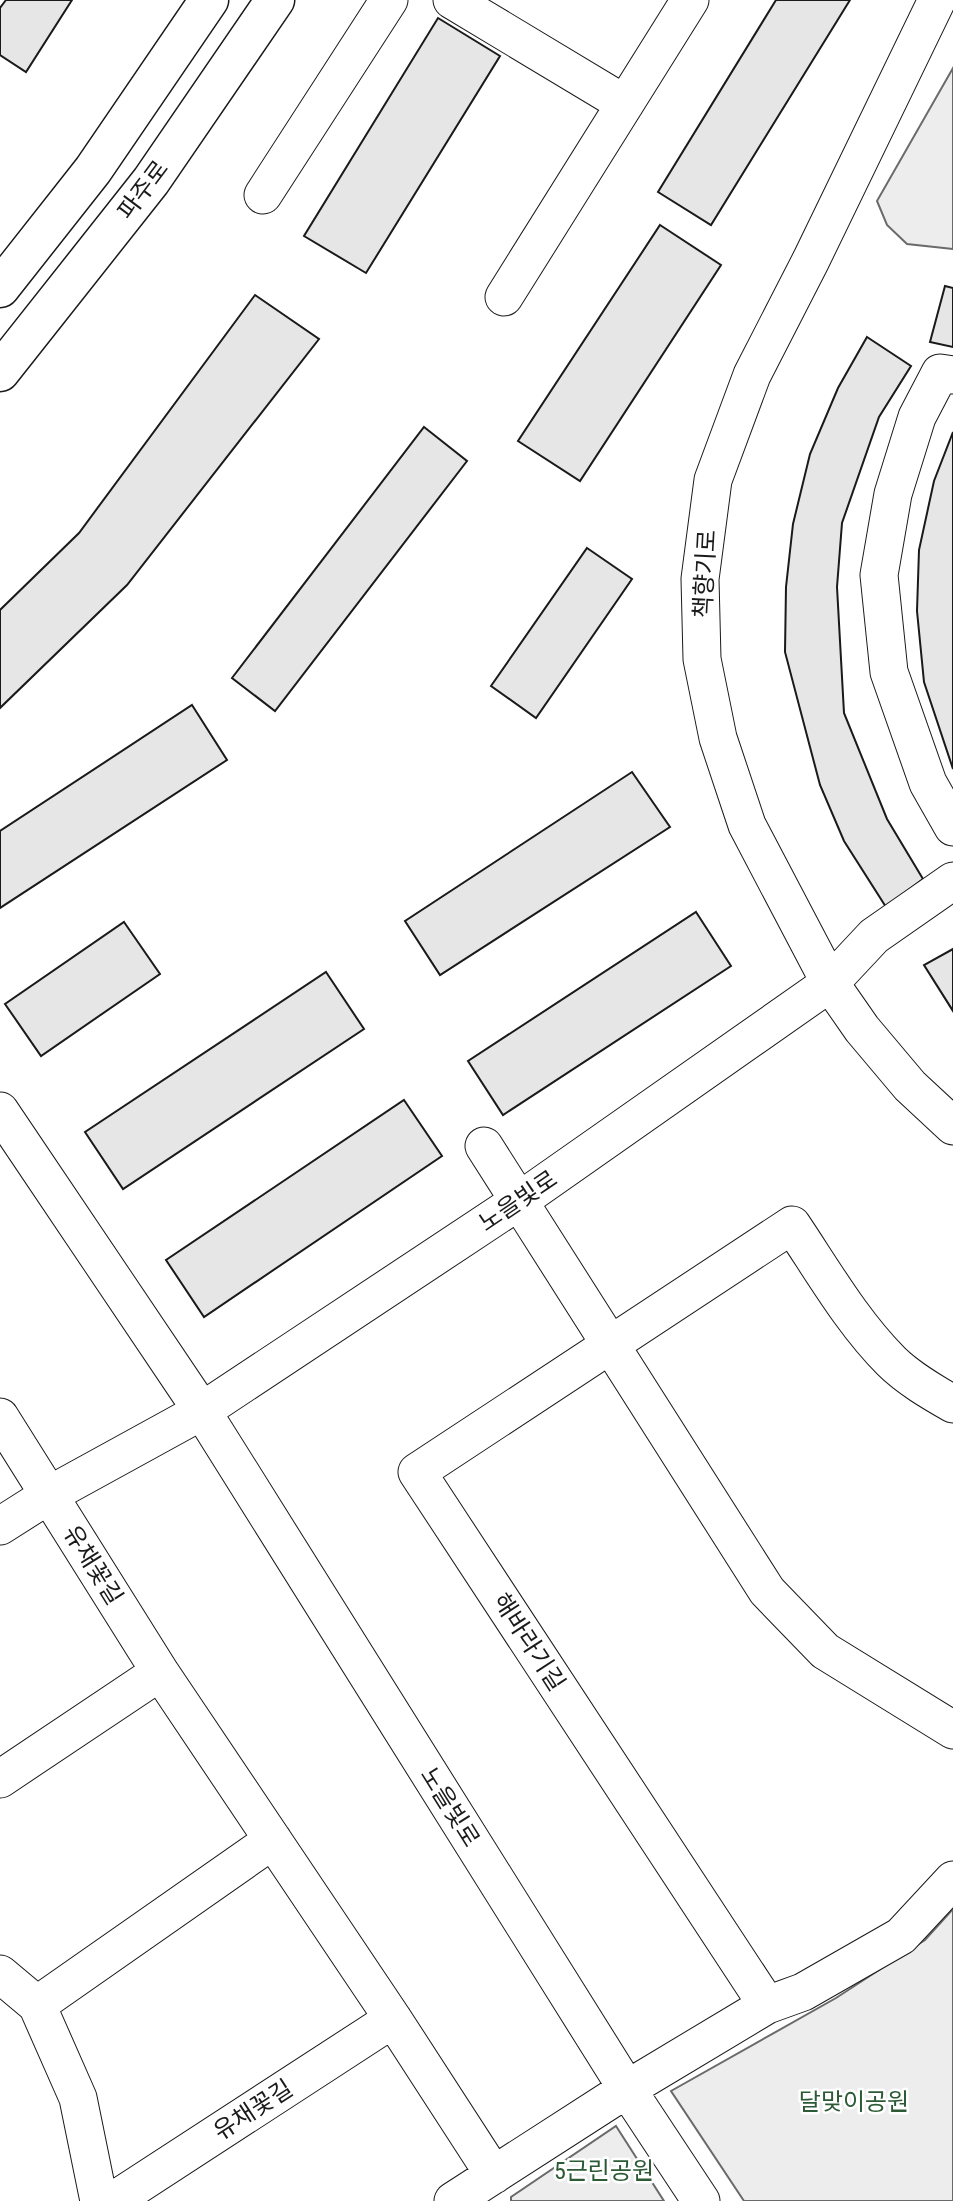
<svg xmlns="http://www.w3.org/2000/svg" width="953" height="2201" font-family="'Roboto Condensed','Noto Sans KR',sans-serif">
  <rect width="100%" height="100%" fill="#fff"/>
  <path fill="#ededed" stroke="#6a6a6a" stroke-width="2" d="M953,68V249L907,244L887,225L877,201Z
    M953,1909V2201H744L671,2091L836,1998L925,1940Z
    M616,2126L664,2201H511V2197Z"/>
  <path fill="#e6e6e6" stroke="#1a1a1a" stroke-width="2" d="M6,0H72L26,72L0,55V8Z
    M776,0H850L711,225L658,192Z
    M438,18L500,56L366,273L304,236Z
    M660,225L721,265L580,481L518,441Z
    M945,286L953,288V347L930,342Z
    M255,295L319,339L127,585L0,708V610L79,533Z
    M867,337L911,366L879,417L842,523L837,587L844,713L887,819L923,879L886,907L844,841L820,785L785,652L786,587L793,524L810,454L838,388Z
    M424,427L467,461L275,711L232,678Z
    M953,432V769L924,682L917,611L919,550L934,481Z
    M587,548L632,579L536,718L491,686Z
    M192,705L227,760L0,908V831Z
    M632,772L670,827L440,975L405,921Z
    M696,912L731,966L503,1115L468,1061Z
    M124,922L160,974L41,1056L5,1004Z
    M953,949V1011L924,965Z
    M326,972L364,1029L123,1189L85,1132Z
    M404,1100L442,1156L204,1317L166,1260Z"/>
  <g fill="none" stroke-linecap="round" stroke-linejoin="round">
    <defs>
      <path id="minor" d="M452,0L625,104
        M937,0L811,260L752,375L713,480L700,579L702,659L718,738L747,825L830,983L862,1029L910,1086L953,1126
        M263,195L389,0
        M504,297L690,0
        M953,375L940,373L917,417L893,494L879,575L889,672L928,783L953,827
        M0,1111L202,1411L627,2089L701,2201
        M484,1146L767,1591L825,1651L953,1730
        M953,1404C932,1392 908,1378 891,1361C852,1322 823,1271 792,1225L417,1472L767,2005L803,1992L901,1936L953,1880
        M0,1417L160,1672L393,2019L494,2175
        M0,1526L49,1495L202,1411L519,1201L830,983L874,936L953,881
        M0,1779L160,1672
        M0,1974L37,2005L78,2098L99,2201
        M37,2005L273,1840
        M113,2201L393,2019
        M453,2201L627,2089L767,2005"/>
      <path id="major" d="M0,288L93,170L209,0
        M0,372L151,181L275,0"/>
    </defs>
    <use href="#minor" stroke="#1a1a1a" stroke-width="39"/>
    <use href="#major" stroke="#1a1a1a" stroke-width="41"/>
    <use href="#minor" stroke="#fff" stroke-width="37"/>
    <use href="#major" stroke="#fff" stroke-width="38"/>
  </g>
  <g text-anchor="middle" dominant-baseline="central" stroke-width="5" stroke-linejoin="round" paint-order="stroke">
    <g font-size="24" fill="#1a1a1a" stroke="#fff">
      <text transform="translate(143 190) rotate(-53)">파주로</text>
      <text transform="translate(705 574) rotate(-87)">책향기로</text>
      <text transform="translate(518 1201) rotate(-34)">노을빛로</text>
      <text transform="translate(93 1565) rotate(58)">유채꽃길</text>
      <text transform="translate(529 1642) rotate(57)">해바라기길</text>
      <text transform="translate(450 1807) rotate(58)">노을빛로</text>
      <text transform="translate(253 2110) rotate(-33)">유채꽃길</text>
    </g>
    <g font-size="24" fill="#2b5a34" stroke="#fff">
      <text x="854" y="2102">달맞이공원</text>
      <text x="604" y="2171">5근린공원</text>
    </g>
  </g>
</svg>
